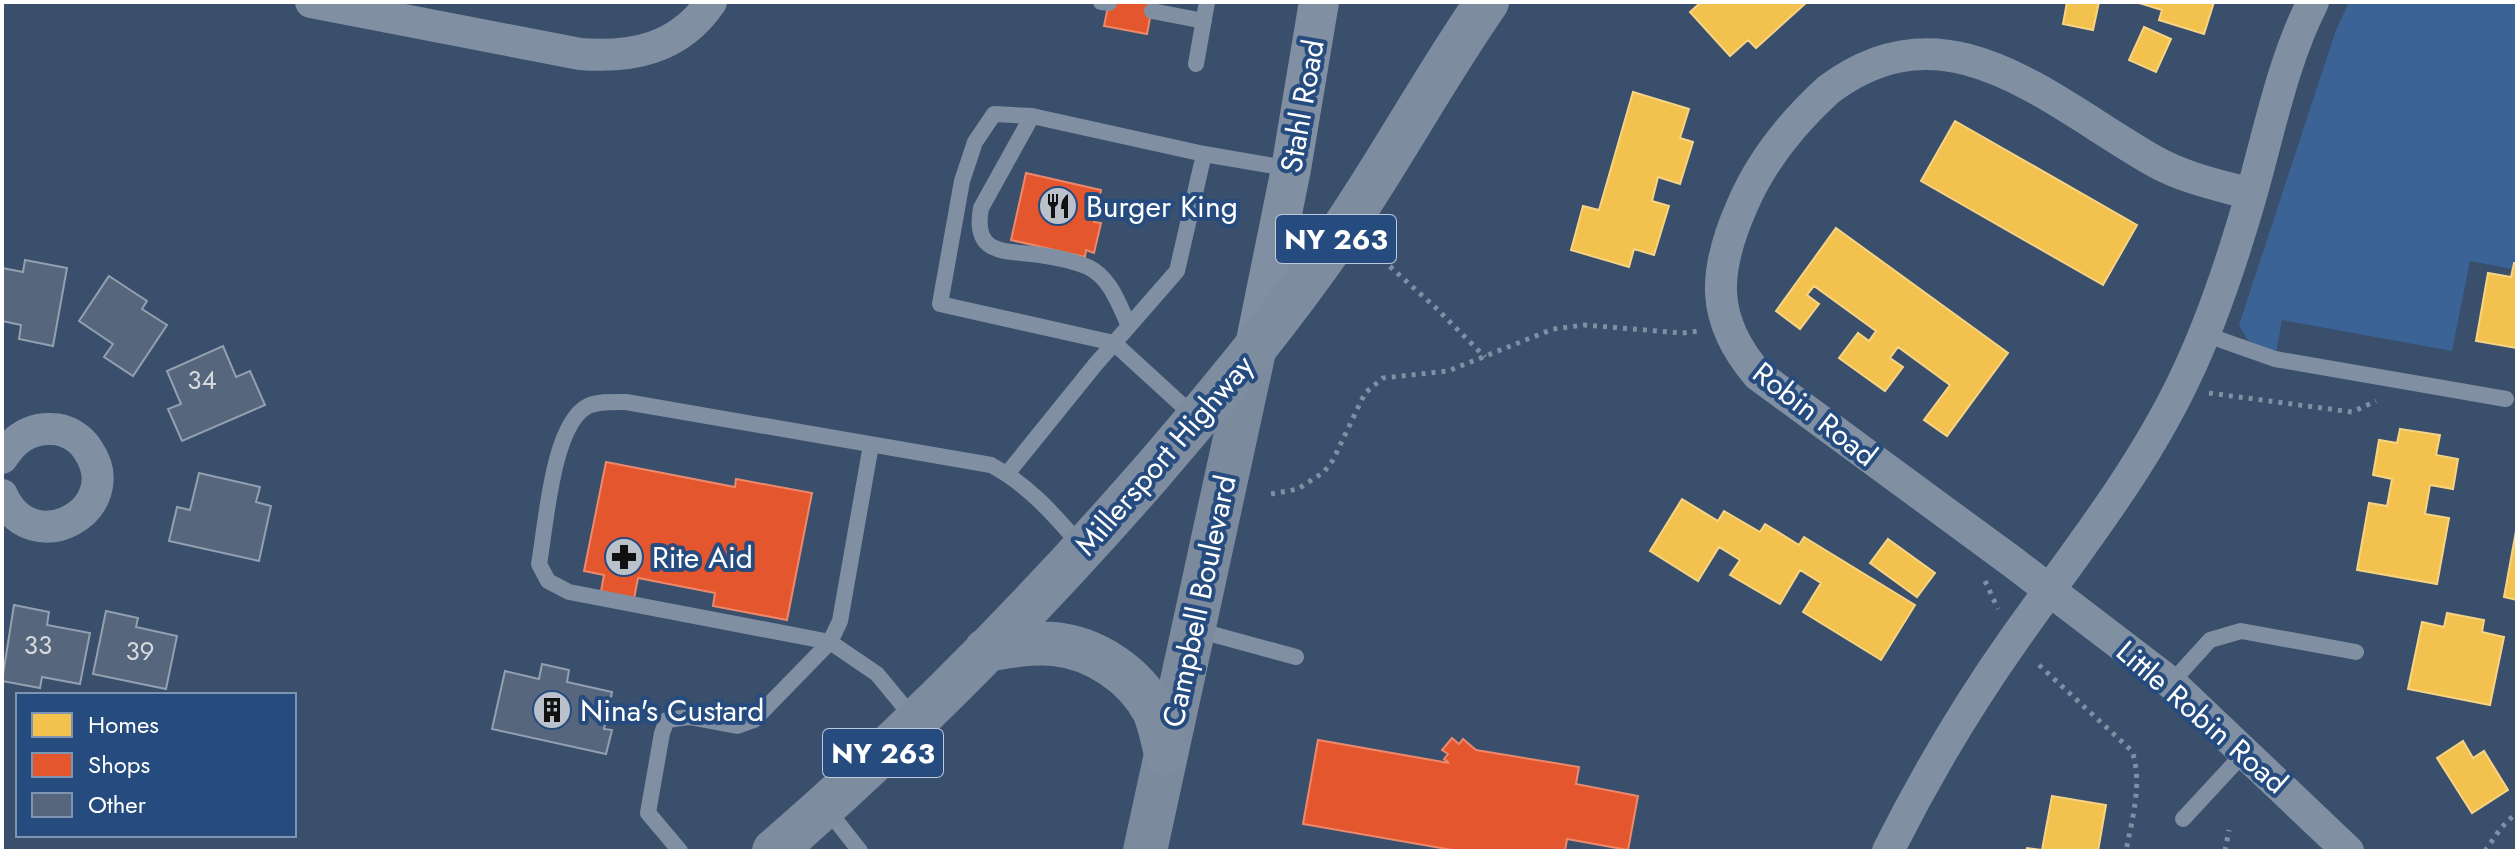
<svg xmlns="http://www.w3.org/2000/svg" width="2519" height="853" font-family="Jost,sans-serif">
  <rect width="100%" height="100%" fill="#3a4f6b"/>
  <path fill="#3b6395" d="M2349,2H2517V263L2513,269L2470,261L2452,351L2282,320L2275,359L2247,339L2239,325L2336,30Z"/>
  <path fill="#f2c14e" stroke="#f6d483" stroke-width="2" d="M1701,2H1807L1756,48L1748,40L1730,56L1690,12Z
    M2067,2H2099L2093,30L2063,24Z
    M2136,2H2214L2204,34L2159,20L2162,10Z
    M2144,27L2171,39L2156,72L2129,60Z
    M1633,92L1689,109L1680,138L1693,142L1680,184L1658,177L1652,201L1669,206L1654,255L1634,249L1629,267L1571,250L1583,206L1599,210Z
    M1955,121L2137,225L2103,285L1921,181Z
    M1836,228L2008,353L1947,436L1924,420L1950,385L1898,347L1890,358L1903,367L1885,391L1839,358L1858,333L1869,341L1876,331L1814,286L1807,295L1819,304L1800,329L1776,311Z
    M2514,263H2517V348L2476,341L2488,273L2511,277Z
    M2400,429L2440,435L2436,455L2458,459L2453,489L2430,485L2425,514L2449,518L2437,584L2357,570L2369,503L2387,506L2392,479L2373,475L2379,440L2397,443Z
    M1682,499L1718,521L1724,511L1760,532L1765,524L1799,545L1804,537L1915,605L1881,660L1803,612L1821,583L1800,570L1780,604L1730,575L1740,560L1719,547L1698,581L1650,551Z
    M2516,531H2517V600L2504,597Z
    M1888,539L1935,573L1917,597L1870,563Z
    M2447,613L2484,620L2482,632L2504,637L2490,705L2408,689L2422,622L2444,627Z
    M2463,741L2473,758L2484,751L2508,790L2472,813L2437,758Z
    M2052,796L2106,805L2098,851H2026L2027,848L2042,850Z"/>
  <path fill="#e4572e" stroke="#ec896d" stroke-width="2" d="M1109,2H1153L1147,34L1104,26Z
    M1026,173L1101,190L1094,222L1101,223L1094,253L1086,250L1085,257L1011,240Z
    M606,462L735,487L736,479L812,493L787,620L713,606L715,593L638,578L633,604L600,597L604,575L584,571Z
    M1452,738L1459,744L1463,739L1476,750L1579,767L1576,784L1638,796L1628,850L1567,839L1565,851H1458L1303,824L1318,740L1449,763L1444,759L1448,754L1442,750Z"/>
  <path fill="#56677d" stroke="#93a0b0" stroke-width="2" d="M25,260L67,268L53,346L19,339L21,325L2,321V268L23,272Z
    M109,276L147,301L142,309L167,325L133,376L104,357L113,344L79,321Z
    M223,346L236,377L250,371L265,405L182,441L168,409L181,404L167,371Z
    M199,473L260,487L256,502L271,506L259,561L169,541L177,507L190,510Z
    M14,605L49,612L47,625L90,633L80,684L42,677L40,688L2,681Z
    M106,611L138,618L136,627L177,636L166,689L93,674Z
    M542,664L569,670L567,682L612,692L604,729L612,730L606,754L492,729L505,671L539,679Z"/>
  <g fill="none" stroke-linecap="round" stroke-linejoin="round">
    <path stroke="#808fa1" stroke-width="5" stroke-dasharray="4 6" stroke-linecap="butt" d="M1375,253L1436,308L1485,357
      M2209,393L2352,412L2376,401
      M1271,494L1298,489L1324,472L1333,460L1365,393L1383,378L1448,371L1553,329L1584,325L1682,333L1698,331
      M1985,581L1998,609
      M2039,665L2132,751C2143,783 2132,819 2126,851
      M2225,851L2229,830
      M2485,851L2501,828L2517,812"/>
    <path stroke="#808fa1" stroke-width="16" d="M1101,2L1109,3
      M1152,11L1204,21
      M1196,64L1207,2
      M1032,116L981,208C972,257 1007,250 1040,255C1054,257 1074,261 1088,267C1111,278 1119,305 1129,326
      M2204,334L2275,359L2506,399
      M1196,418L1114,343L940,304L962,181L975,142L994,114L1032,116L1204,154L1291,169
      M1007,474L1095,365L1177,271L1204,154
      M1197,630L1296,657
      M2171,683L2210,640L2241,631L2356,652
      M915,720L877,674L830,642L569,592L548,581L539,564C546,526 552,424 588,406C599,401 614,402 626,402L991,465C1029,485 1055,516 1083,548
      M826,808L860,851
      M2183,819L2245,752
      M680,851L648,813L662,733L667,720L689,717L737,726L754,720L830,642L840,621L871,445"/>
    <path stroke="#808fa1" stroke-width="32" d="M311,2L580,54C632,58 679,49 711,2
      M2251,194C2218,185 2184,178 2154,161C2047,100 1947,0 1828,90C1792,123 1761,161 1742,206C1713,272 1710,319 1758,375L2014,563L2171,683L2348,851
      M2,458C14,439 29,428 52,429C66,429 81,438 88,450C128,509 32,563 2,495
      M1888,851C1925,777 1967,706 2015,638C2075,553 2139,474 2184,380C2213,320 2234,255 2252,192C2270,128 2283,61 2313,2"/>
    <path stroke="#808fa1" stroke-width="40" d="M1254,351L1291,169L1319,2"/>
    <path stroke="#7b8a9d" stroke-width="44" d="M1145,851L1254,351"/>
    <path stroke="#7e8ca0" stroke-width="44" d="M986,650C1009,646 1032,642 1054,644C1095,648 1135,675 1154,711C1160,724 1162,739 1166,753
      M774,851C908,735 1033,608 1150,474C1217,396 1283,317 1341,232C1392,157 1435,77 1487,2"/>
  </g>
  <defs>
    <symbol id="restaurant-disc" viewBox="-11 -11 22 22"><circle r="9.5" fill="#bac1cb" stroke="#264c7f"/><path d="M-5-6h1v4h1v-4h1v4h1v-4h1v5L-1.5 .5V6h-2V.5L-5-1ZM5-6V6H3V1.5H1.5Q1.5-4 5-6Z" fill="#111"/></symbol>
    <symbol id="pharmacy-disc" viewBox="-11 -11 22 22"><circle r="9.5" fill="#bac1cb" stroke="#264c7f"/><path d="M-2-6h4v4h4v4h-4v4h-4v-4h-4v-4h4Z" fill="#111"/></symbol>
    <symbol id="building-disc" viewBox="-11 -11 22 22"><circle r="9.5" fill="#bac1cb" stroke="#264c7f"/><path d="M-4-6H4V6H1V3H-1V6H-4ZM-2.5-4.3h1.7v1.8h-1.7ZM.8-4.3h1.7v1.8H.8ZM-2.5-1h1.7V.8h-1.7ZM.8-1h1.7V.8H.8Z" fill="#111"/></symbol>
  </defs>
  <g fill-rule="evenodd">
    <use href="#restaurant-disc" x="1036" y="184" width="44" height="44"/>
    <use href="#pharmacy-disc" x="602" y="535" width="44" height="44"/>
    <use href="#building-disc" x="530" y="688" width="44" height="44"/>
  </g>
  <g text-anchor="middle" dominant-baseline="central" stroke-width="8" stroke-linejoin="round" paint-order="stroke">
    <g font-size="26" fill="#d5d9de">
      <text x="202" y="380">34</text>
      <text x="38" y="645">33</text>
      <text x="140" y="651">39</text>
    </g>
    <g fill="#264c7f" stroke="#bec9d9" stroke-width="2">
      <rect x="1276" y="215" width="120" height="48" rx="6"/>
      <rect x="823" y="729" width="120" height="48" rx="6"/>
    </g>
    <g font-size="28" font-weight="bold" fill="#fff">
      <text x="1336" y="239">NY 263</text>
      <text x="883" y="753">NY 263</text>
    </g>
    <g font-size="30" fill="#fff" stroke="#264c7f">
      <text transform="translate(1302 106) rotate(-80)">Stahl Road</text>
      <text transform="translate(1815 414) rotate(38)">Robin Road</text>
      <text transform="translate(1164 455) rotate(-49)">Millersport Highway</text>
      <text transform="translate(1199 601) rotate(-78)">Campbell Boulevard</text>
      <text transform="translate(2202 717) rotate(41)">Little Robin Road</text>
    </g>
    <g font-size="30" fill="#fff" stroke="#264c7f" text-anchor="start">
      <text x="1086" y="206">Burger King</text>
      <text x="652" y="557">Rite Aid</text>
      <text x="580" y="710">Nina's Custard</text>
    </g>
  </g>
  <rect width="2519" height="853" fill="none" stroke="#ffffff" stroke-width="8"/>
  <rect x="16" y="693" width="280" height="144" fill="#264c7f" stroke="#7d94b2" stroke-width="2"/>
  <rect x="32" y="713" width="40" height="24" fill="#f2c14e" stroke="#7d94b2" stroke-width="2"/>
  <text x="88" y="733" font-size="24" fill="#ffffff">Homes</text>
  <rect x="32" y="753" width="40" height="24" fill="#e4572e" stroke="#7d94b2" stroke-width="2"/>
  <text x="88" y="773" font-size="24" fill="#ffffff">Shops</text>
  <rect x="32" y="793" width="40" height="24" fill="#56677d" stroke="#7d94b2" stroke-width="2"/>
  <text x="88" y="813" font-size="24" fill="#ffffff">Other</text>
</svg>
